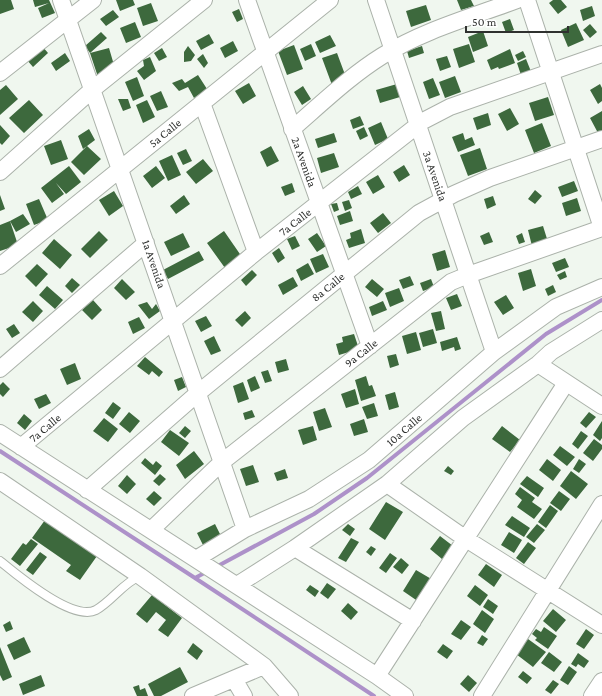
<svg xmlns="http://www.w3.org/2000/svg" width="602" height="696" font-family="'Crimson Pro',serif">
  <rect width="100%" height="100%" fill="#f0f7ef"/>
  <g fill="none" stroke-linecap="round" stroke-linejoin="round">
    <path stroke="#ad91c9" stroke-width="4" d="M0,451L195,578L208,571
      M216,567L314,514L367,478L546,334L602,300
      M195,578L374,696"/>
  </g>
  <path fill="#3d693d" d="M0,0H11L14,9L0,14Z
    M33,0H49L55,13L42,18L38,8L49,3L35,7Z
    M116,0H133L135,5L120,11Z
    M457,0H471L474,6L461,10Z
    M553,0H561L567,7L558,14L549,3Z
    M151,3L158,21L143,26L137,8Z
    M426,5L431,20L411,27L406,11Z
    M592,6L595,16L583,21L580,10Z
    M239,9L243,19L237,22L232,12Z
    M113,10L119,17L106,26L100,19Z
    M510,19L514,30L506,33L502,22Z
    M135,22L141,37L126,43L120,28Z
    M576,23L584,40L568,47L561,30Z
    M590,24L597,32L590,38L583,30Z
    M483,31L488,46L473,52L468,37Z
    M101,32L107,38L90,53L85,46Z
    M209,34L214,43L201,50L196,41Z
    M330,35L336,46L320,53L315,42Z
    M233,41L238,51L225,58L220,48Z
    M311,44L316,56L305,61L300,49Z
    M469,44L475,62L459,68L453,49Z
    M294,45L303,69L287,75L278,51Z
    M42,46L48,53L33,67L27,60Z
    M188,46L195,55L191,61L184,62V52Z
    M422,46L424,53L409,58L407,51Z
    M109,48L114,65L98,77L90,53Z
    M162,48L167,57L159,61L154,53Z
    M510,49L515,63L499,69L498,67L491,70L487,60Z
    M523,51L526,57L518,61L515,55Z
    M65,53L70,61L56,71L51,63Z
    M337,53L347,80L332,85L322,58Z
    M203,54L208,63L204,68L197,59Z
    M447,56L451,67L440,71L436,59Z
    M150,57L156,71L144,80L137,71L144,66L143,60Z
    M526,59L532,74L522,78L517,63Z
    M198,75L207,89L194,98L188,87L179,91L172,83L182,79L185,83Z
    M455,76L461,92L445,98L439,82Z
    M137,77L144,96L133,101L125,82Z
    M433,78L440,95L429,99L423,82Z
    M249,83L256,96L243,104L235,91Z
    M397,84L400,97L380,103L376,90Z
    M600,84L602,88V101L598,104L590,90Z
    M6,85L18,99L0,115V90Z
    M303,86L311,99L302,105L294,92Z
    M161,91L168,107L157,111L150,96Z
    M548,97L554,115L535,121L529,103Z
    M118,99H128L131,108L123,111Z
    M29,100L43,115L24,133L9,118Z
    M147,100L155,117L143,123L136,105Z
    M510,108L519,124L507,131L498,114Z
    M602,111V131L598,133L590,118Z
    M488,113L491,125L477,130L473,118Z
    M360,116L364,125L353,129L350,120Z
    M381,122L388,139L375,145L368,128Z
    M542,123L551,146L534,153L525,130Z
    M0,125L10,136L2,145L0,143Z
    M364,127L368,136L360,140L356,131Z
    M89,129L95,140L87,146L101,159L84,175L71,162L87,146L83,149L78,136Z
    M334,133L337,142L318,148L315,139Z
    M463,133L465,140L472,137L475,145L458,152L452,137Z
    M61,140L68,159L51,165L44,146Z
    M271,146L279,161L267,167L260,152Z
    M480,148L487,169L468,176L460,155Z
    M186,149L192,161L183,165L177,153Z
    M334,153L339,167L321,173L317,158Z
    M172,155L181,175L168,181L159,161Z
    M203,159L213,171L196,184L186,172Z
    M404,165L410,175L399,182L393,172Z
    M69,166L81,182L66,194L56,183L64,194L52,203L41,188Z
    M156,166L165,178L152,188L143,176Z
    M378,175L385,187L373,194L366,182Z
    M574,181L578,191L562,197L558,187Z
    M292,183L295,192L285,196L281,187Z
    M358,186L362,194L351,199L348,192Z
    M535,190L542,196L535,204L528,199Z
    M114,191L123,206L109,216L99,200Z
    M0,195L5,209L0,211Z
    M184,195L190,204L176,214L170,206Z
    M493,196L496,205L487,209L484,199Z
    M577,198L581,211L566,216L562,203Z
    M39,199L48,220L34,225L26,204Z
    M349,200L352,208L345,211L342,202Z
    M337,203L339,210L334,212L331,204Z
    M350,211L353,221L340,225L337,216Z
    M383,213L391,223L378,233L370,223Z
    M23,214L30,224L16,232L10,221Z
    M10,221L18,245L0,251V225Z
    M543,226L548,242L532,246L528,230Z
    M361,229L365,243L349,248L346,240L351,238L350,233Z
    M99,231L108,240L90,258L81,249Z
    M224,231L242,257L225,268L207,243Z
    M489,232L493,242L484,245L480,236Z
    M183,233L190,247L171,256L164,242Z
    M317,233L326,246L317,252L308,239Z
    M522,233L525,242L519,244L516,236Z
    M295,236L300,246L292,250L287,239Z
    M54,239L72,255L60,269L42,253Z
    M279,248L285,258L278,263L272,253Z
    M445,250L450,267L437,271L432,254Z
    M199,251L204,260L168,279L163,270Z
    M323,254L329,267L316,273L310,259Z
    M565,258L569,267L556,272L552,263Z
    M308,263L314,274L301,281L296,270Z
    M37,264L48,274L36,287L25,276Z
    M531,269L536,286L523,291L518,273Z
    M252,270L257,275L246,286L241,280Z
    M565,271L567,277L560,280L557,275Z
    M410,276L414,285L403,289L399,280Z
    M293,277L298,286L283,295L278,285Z
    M72,278L80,285L72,293L65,286Z
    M122,279L135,292L126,300L114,288Z
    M372,279L384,289L377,297L365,287Z
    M431,279L434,287L423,291L420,283Z
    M553,285L556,292L548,296L545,289Z
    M47,286L63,300L55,309L39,295Z
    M399,288L404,301L390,307L385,293Z
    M457,294L462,306L451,310L446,298Z
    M506,295L514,308L503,315L494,302Z
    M93,300L102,310L92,320L82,310Z
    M33,301L43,311L33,322L22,312Z
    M383,301L387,310L372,316L369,307Z
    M147,302L152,309L156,304L160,311L149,319L138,305Z
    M245,311L251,318L242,327L235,320Z
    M441,311L445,329L436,331L431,313Z
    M206,316L212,326L201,332L195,321Z
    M139,317L145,328L133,334L128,322Z
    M14,324L20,333L12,338L6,329Z
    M433,329L437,343L423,347L419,333Z
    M416,332L421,350L407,354L402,336Z
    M354,334L359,349L339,355L336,344L343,342L342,337Z
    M214,336L221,351L211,355L204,341Z
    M457,337L461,349L455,351L454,347L442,351L440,342Z
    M396,354L399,365L390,368L387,356Z
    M145,357L163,372L159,377L152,371L149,375L137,366Z
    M286,359L289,370L278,373L275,362Z
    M75,363L81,379L67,385L60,369Z
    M268,370L272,381L265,383L261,372Z
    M255,376L260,388L251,392L247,380Z
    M366,376L369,386L372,385L376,396L361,401L355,380Z
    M182,377L186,387L178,391L174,380Z
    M3,382L10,389L3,397L0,394V385Z
    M243,382L249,399L238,403L233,386Z
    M355,389L359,404L346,408L341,394Z
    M395,392L399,407L389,410L385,395Z
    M46,394L51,403L39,409L34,399Z
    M113,402L121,408L113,419L105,413Z
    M374,403L378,416L367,419L362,407Z
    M325,408L332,427L319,431L313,412Z
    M252,410L255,417L245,420L243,413Z
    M129,412L140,421L130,433L119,424Z
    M589,412L596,417L586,428L580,423Z
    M24,414L32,421L25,430L17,423Z
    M104,418L118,429L108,442L93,431Z
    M364,419L368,432L354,436L350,424Z
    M602,421V438L600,441L593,435Z
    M185,426L191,431L185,438L179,433Z
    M313,426L317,440L303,445L298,430Z
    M502,426L520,440L510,452L492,439Z
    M170,430L189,443L179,456L161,442Z
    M581,431L588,436L578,449L572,444Z
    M594,439L602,445V449L593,461L583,453Z
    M560,446L575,457L567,466L553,455Z
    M194,451L204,464L185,479L176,465Z
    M145,458L153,465L156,461L162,466L155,475L141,463Z
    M547,459L561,470L553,481L539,470Z
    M579,459L586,464L579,473L573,469Z
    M253,465L259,482L246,486L240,469Z
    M448,466L454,471L451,475L444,471Z
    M285,469L288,478L277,481L274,473Z
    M571,471L588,484L576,499L560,486Z
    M160,474L166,479L159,486L153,481Z
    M127,475L136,484L127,494L118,486Z
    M527,476L544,488L538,497L520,484Z
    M520,487L535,498L532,502L542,509L534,519L517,507L522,500L515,494Z
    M154,491L162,498L154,506L146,499Z
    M559,491L570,499L561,511L550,503Z
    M386,502L403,512L385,540L369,529Z
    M550,505L558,511L546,528L538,522Z
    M512,516L530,528L524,537L505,525Z
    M45,520L97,556L80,580L66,571L71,565L32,538Z
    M215,524L221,536L203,545L197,533Z
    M348,524L355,529L350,536L342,530Z
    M537,524L545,530L534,543L526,537Z
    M509,532L522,540L514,553L501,545Z
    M440,536L453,546L442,559L430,549Z
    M351,538L359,542L346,562L338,558Z
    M31,539L38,544L20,566L11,559L23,543L26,545Z
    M528,542L536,548L524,564L516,558Z
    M371,546L376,549L371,556L366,552Z
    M40,552L47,557L33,575L26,570Z
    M390,553L397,558L386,573L379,568Z
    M401,558L409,565L402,574L393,567Z
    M486,564L502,575L494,587L478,575Z
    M416,570L433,580L419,602L403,591Z
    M327,583L336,589L328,599L320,593Z
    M310,585L319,591L315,597L306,590Z
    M475,585L488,595L480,606L467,596Z
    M152,595L182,618L168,637L158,630L166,620L156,612L147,623L136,614Z
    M488,599L498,606L493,614L483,607Z
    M348,603L358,612L351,620L341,611Z
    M553,609L566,620L556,632L543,621Z
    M482,610L494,619L485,633L473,624Z
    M461,620L471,627L461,640L451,634Z
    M10,621L13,629L6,632L3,625Z
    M544,627L557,636L548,649L535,640L537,638L532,634L536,629L541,632Z
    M586,629L594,635L584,649L576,644Z
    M482,635L488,639L483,646L477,643Z
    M24,637L31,652L14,660L7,645Z
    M528,639L546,652L533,667L516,654Z
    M193,643L203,651L197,660L187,652Z
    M443,644L453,651L447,659L437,652Z
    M0,647L12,677L3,681L0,675Z
    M549,652L562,662L554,672L541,663Z
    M578,653L589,661L584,668L578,664L576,667L571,664Z
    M569,666L577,672L568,685L560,680Z
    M180,667L188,682L161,696H154L148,684Z
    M523,671L532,678L527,684L518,677Z
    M41,675L45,686L23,695L19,684Z
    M468,675L477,683L469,692L460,684Z
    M553,680L559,684L551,694L545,690Z
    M139,685L140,690L145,688L148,696H137L133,687Z"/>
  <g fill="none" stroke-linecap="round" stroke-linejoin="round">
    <defs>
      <path id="service" d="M0,561C17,575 73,622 96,610C112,601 123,583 140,576"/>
      <path id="minor" d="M61,0L245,529
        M247,0L370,346
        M376,0L494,352
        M527,0L602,228
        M0,73L93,0
        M202,103L256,252
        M292,129C321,104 350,76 382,56C424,30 472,17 517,0
        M0,172L93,89L204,0
        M0,266L330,0
        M538,364L602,406
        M0,369L146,243
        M0,433L377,676L405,696
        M21,447L256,252L423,121L450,107L602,54
        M0,481L140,576L264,666L290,696
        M387,484L466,539L602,625
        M87,490L198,393L419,213L454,194L490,178L602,139
        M151,530L222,462L451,282L468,275L602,228
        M295,548L413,621
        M196,559L245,529L309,499L369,460L494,352L556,307L602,287
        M237,585L295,548L387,484L463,418L538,364L551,352L602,320
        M377,676L566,383
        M234,679L244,696
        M193,696L264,666
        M482,696L602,504
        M592,696L602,681"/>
    </defs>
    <use href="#service" stroke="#abb2aa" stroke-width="10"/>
    <use href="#minor" stroke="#abb2aa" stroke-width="18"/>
    <use href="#service" stroke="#fff" stroke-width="8"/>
    <use href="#minor" stroke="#fff" stroke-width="16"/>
  </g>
  <g text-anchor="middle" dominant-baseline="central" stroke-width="4" stroke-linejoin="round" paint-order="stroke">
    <g font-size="12" fill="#2f312f" stroke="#fff">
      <text transform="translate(165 133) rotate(-39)">5a Calle</text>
      <text transform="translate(304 162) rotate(70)">2a Avenida</text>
      <text transform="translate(435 176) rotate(71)">3a Avenida</text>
      <text transform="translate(295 222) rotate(-38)">7a Calle</text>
      <text transform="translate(154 264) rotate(71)">1a Avenida</text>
      <text transform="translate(328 287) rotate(-39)">8a Calle</text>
      <text transform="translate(361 353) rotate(-38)">9a Calle</text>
      <text transform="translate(45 428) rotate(-40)">7a Calle</text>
      <text transform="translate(404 430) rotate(-41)">10a Calle</text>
    </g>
  </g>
  <path d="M466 26v6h102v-6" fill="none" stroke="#2f312f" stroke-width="2"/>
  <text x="472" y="26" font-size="12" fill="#2f312f" stroke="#ffffff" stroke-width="3" paint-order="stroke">50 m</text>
</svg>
